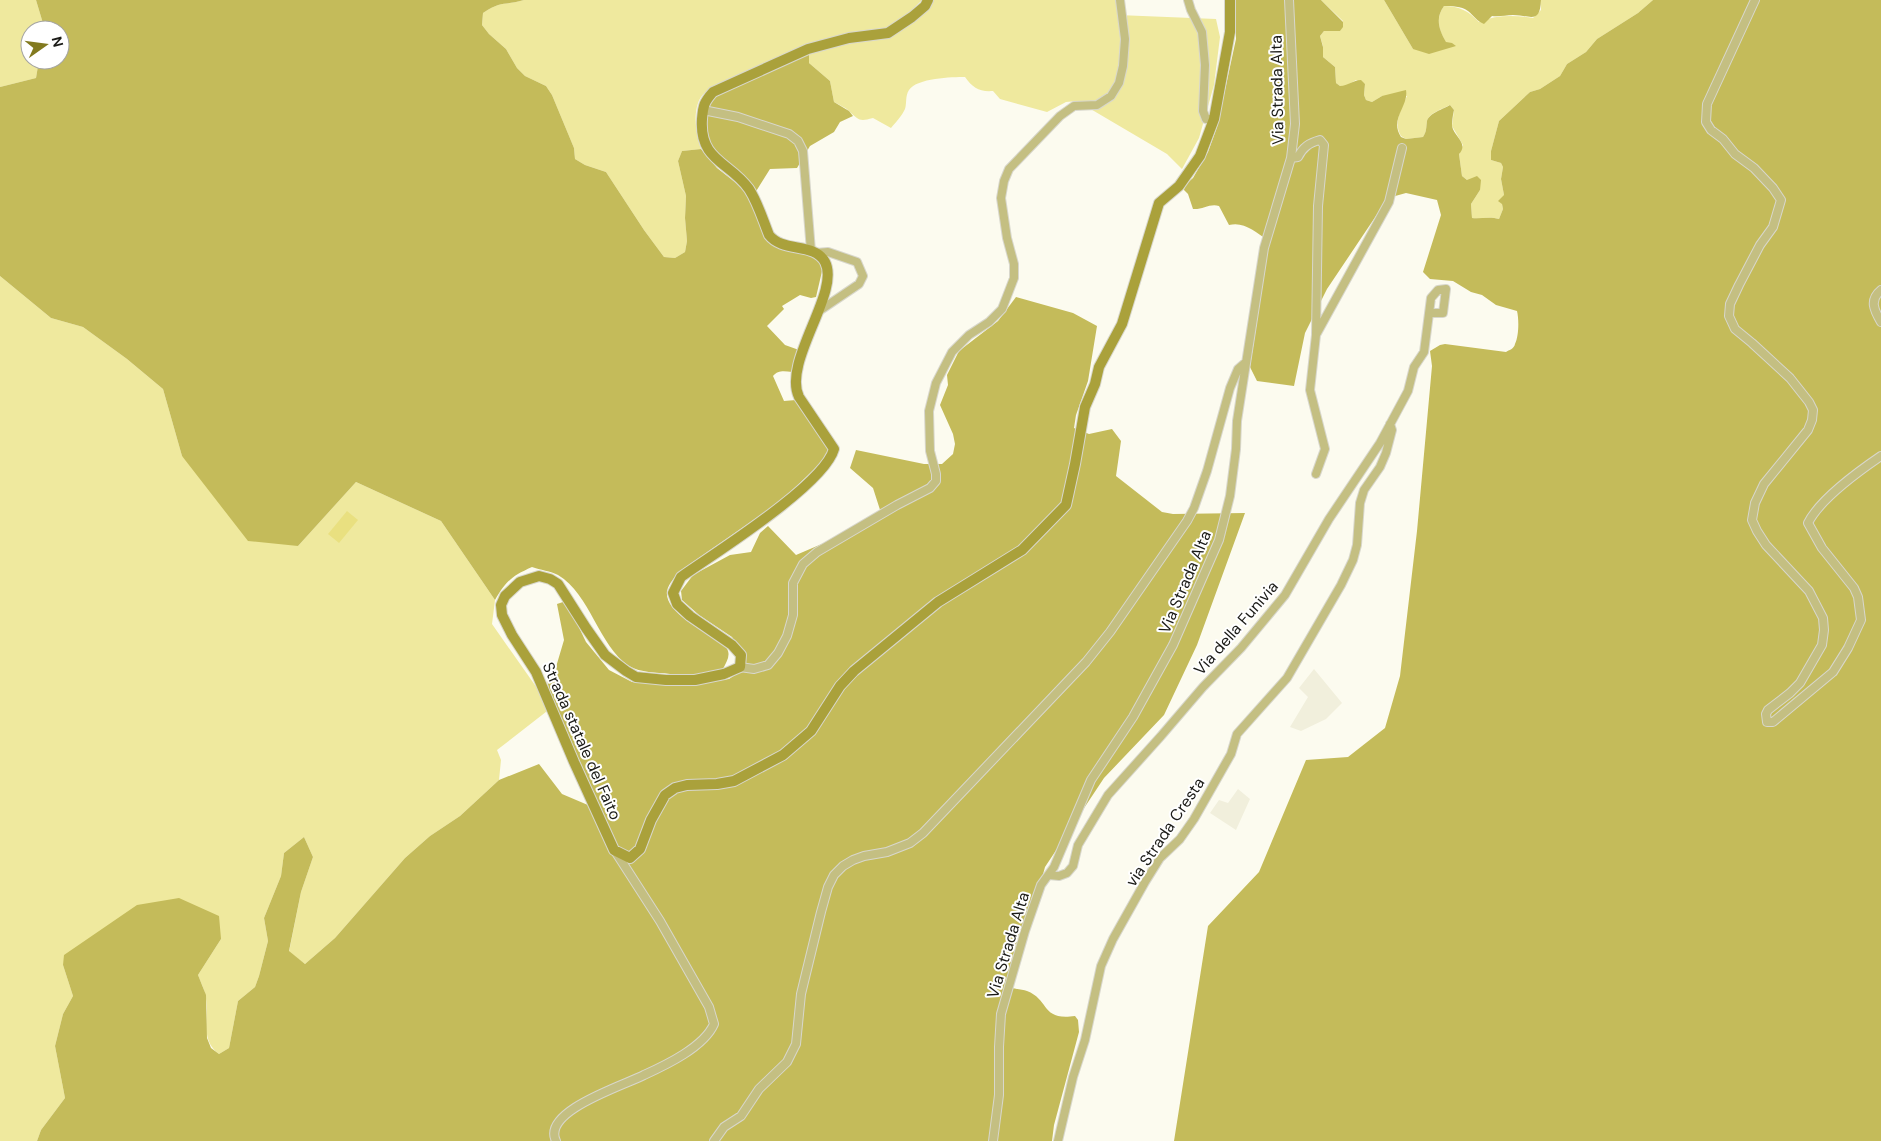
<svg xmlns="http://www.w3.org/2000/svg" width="1881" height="1141" font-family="'DM Sans',sans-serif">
  <rect width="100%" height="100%" fill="#fcfbef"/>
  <path fill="#f1efdc" d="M1314,669L1342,703L1326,719L1301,731L1290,727L1308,697L1299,688Z
    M1238,789L1250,799L1236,830L1210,813L1219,800L1228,803Z"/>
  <path fill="#efe99e" d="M0,0H36L45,30H30V60H39L36,78L0,87Z
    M524,0H922L909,13L886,28L848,33L806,44L710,88C707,91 703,94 701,97C692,111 696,135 701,149L682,151L678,161L686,196L685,218L687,241L685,252L675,258L664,257L644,230L606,172L585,165L575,159L574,148L552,95L546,86L525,76L517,68L506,49L489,34L482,25L483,13C502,0 504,6 524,0Z
    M932,0H1116L1118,15L1216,19L1220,37L1214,85L1199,138L1182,169L1167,154L1077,101L1066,102L1047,112L1000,99L993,91C979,92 973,88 965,77C952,77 917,78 909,90C905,96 907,103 905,109C902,116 895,123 891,128L873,118C859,122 859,120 849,111C845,107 839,105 834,102L830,81L809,63V53L850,43L875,39Z
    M1321,0H1384L1413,49L1446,43C1439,30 1435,18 1444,6C1460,6 1468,11 1479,22C1496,15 1514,15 1533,18L1541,10V0H1653L1638,13L1597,39L1586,52L1567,64L1560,76L1540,89L1530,92L1499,121L1491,151V160L1501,163L1503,167L1501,179L1504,195L1502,204L1503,209L1499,219C1491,216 1481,219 1472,218L1471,204L1480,190L1462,176L1459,154L1463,145L1452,126L1454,110L1450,105C1444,108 1429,113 1427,121C1426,127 1427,131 1423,137L1406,139L1401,136C1393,123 1401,108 1407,96H1382L1372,102L1366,100L1364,95L1365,84L1356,80L1346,86H1340L1336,83L1335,67L1323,57V46L1320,36L1324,31H1340L1343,21Z
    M0,276L51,318L83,327L127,359L163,389L182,456L298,546L356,482L441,521L495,600L492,624L551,708L497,750L501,760L499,780L460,816L430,836L405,858L335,938L305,964L289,952L301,892L313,857L304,837L284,853L281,876L264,918L268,941L259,976L255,987L238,1001L229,1048L219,1054C198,1038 211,1016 205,994C204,988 200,981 198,975L221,939L63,965L73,996L63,1014L55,1046L65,1098L41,1130L37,1141H0Z"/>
  <path fill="#c4bb5a" d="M36,0H524C504,6 502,0 483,13L482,25L489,34L506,49L517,68L525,76L546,86L552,95L574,148L575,159L585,165L606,172L644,230L664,257L675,258L685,252L687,241L685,218L686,196L678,161L682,151L701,149L717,168L740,186L749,197L767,237L816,257L823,267L816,297L811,298L800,295L782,306L784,309L767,326L785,345L799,350L792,372C784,371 778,370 773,376L784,401L796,400L826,442L829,452L826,458L781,501L680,571C675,577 669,583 667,591C664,611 700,629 714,638C719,642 726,644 728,651C730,657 726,663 723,669C707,675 687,675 670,674C656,672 641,673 629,666C598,645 591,595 558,575C551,571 540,570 532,567C512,576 506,581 495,600L441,521L356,482L298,546L248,541L182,456L163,389L127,359L83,327L51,318L0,276V87L36,78L39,60H60V30H45Z
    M1235,0H1321L1343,22V27L1340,31H1324L1320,36L1323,47V57L1335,67L1336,83L1340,86C1348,86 1353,80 1361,80L1365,84L1364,95L1366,100L1372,102L1382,96L1406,90C1409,106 1389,119 1401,137L1406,139L1423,137C1427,131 1426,127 1427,121C1429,113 1444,109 1450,105L1454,110C1453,114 1452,121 1452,126C1454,137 1469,143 1459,154L1462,176L1467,180L1477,176L1481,180L1480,190L1471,204L1472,218C1481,219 1490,216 1499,219L1503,209L1502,204L1498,201L1504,195L1501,179L1503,167L1501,163L1491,160V151L1499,121L1530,92L1540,89L1560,76L1567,64L1586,52L1597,39L1638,13L1653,0H1881V1141H1174L1208,926L1259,872L1306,760L1348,757L1385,728L1400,676L1417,531L1432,366L1430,351L1440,345L1445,344L1506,352C1509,350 1514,349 1515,344C1519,336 1519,319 1517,311L1496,305L1482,295L1471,292L1453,281L1430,279L1423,272L1441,215L1437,200L1406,193L1388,198L1327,289L1305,333L1294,386L1257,381L1250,367L1269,242L1268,240C1255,232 1244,221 1229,225L1219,206C1210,203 1202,210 1193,209L1188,194L1184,190L1185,185L1193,178L1208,152L1217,127L1236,39Z
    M1384,0H1541C1540,25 1530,15 1513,15C1506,15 1499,17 1492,16L1484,24C1477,21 1474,16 1468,11C1461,6 1452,6 1444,6C1435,18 1439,30 1446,42L1452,43L1456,46L1429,54L1413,49Z
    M809,53V63L830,81L834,102L849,111L853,116L840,122L834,132L810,146L797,168L770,169L755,193C733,171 702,150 707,117C708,107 709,103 716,96Z
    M1016,297L1073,313L1097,326L1088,381L1076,415L1074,428L1089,434L1112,429L1121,441L1116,476L1162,512L1173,514L1245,513L1197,645L1164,715L1104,778L1045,867L1012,988C1016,989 1023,990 1027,991C1050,1000 1041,1021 1075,1016L1078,1020L1079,1032L1054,1125L1052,1141H37L41,1130L65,1098L55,1046L63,1014L73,996L63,965L64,955L137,905L179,898L219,916L221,939L198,975L206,995L207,1038L211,1048L219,1054L229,1048L238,1001L255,987L259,976L268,941L264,918L281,876L284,853L304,837L313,857L301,892L289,951L305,964L335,938L405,858L430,836L460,816L499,780L539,764L562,794L602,811L551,697L547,680L548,674L556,667L564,640L557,604L563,602L573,615L586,642L609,670L632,682L690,685L729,679L738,673V646L732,637L699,615L682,600L681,591L693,575L730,555L751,552L760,533L768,526L796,555L859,528L882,516L873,488L850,468L856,450L924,464H942L953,454L955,444L953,434L940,405L948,385L947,375L959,351L998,321Z"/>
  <path fill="#e9e080" d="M347,511L358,520L339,543L328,534Z"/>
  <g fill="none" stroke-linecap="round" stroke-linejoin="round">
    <defs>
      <path id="street" d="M1188,0L1191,10L1202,32L1205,65L1203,111L1206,119H1214
        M1755,0L1707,104L1706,122L1711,130L1723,139L1735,154L1754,168L1773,188L1781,200L1773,227L1760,245L1739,285L1730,304L1729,316L1735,329L1752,343L1790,378L1809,402L1813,410L1812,420L1808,430L1764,484L1755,503L1752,520L1757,531L1766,545L1809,591L1823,618L1824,630L1822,645L1800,683L1790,693L1768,710L1766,714L1767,722H1773L1833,672L1848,648L1861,620L1858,597L1854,588L1822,548L1808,523C1820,499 1859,471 1881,456
        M703,110L738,117L789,134L798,141L803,151L811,251
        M1291,158L1298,157C1303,147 1309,143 1320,140L1324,145L1318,206L1316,335L1310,390L1325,449L1316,474
        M816,253L828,252L857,262L863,276L859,284L819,311
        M1881,290C1869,300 1874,310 1881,322
        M1317,333L1389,202L1402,148
        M740,667L754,669L768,665L778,653L787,636L793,615V583L803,564L817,552L897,505L930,488L936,481V474L930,451L929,411L936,383L952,352L969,335L989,322L1002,309L1014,278V264L1007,238L1001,198L1004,181L1009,169L1060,116L1074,106L1097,105L1111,96L1119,83L1123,66L1125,39L1120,0
        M1049,875L1059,876L1067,873L1073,866L1078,845L1108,795L1161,736L1203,687L1241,648L1285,595L1329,519L1380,443L1408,391L1414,367L1424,352L1431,298L1438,290L1446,289L1443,313H1429
        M556,1141C541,1111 625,1085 644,1075C666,1065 704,1047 714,1024L709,1007L660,921L615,851
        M714,1141L724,1127L741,1116L759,1089L787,1062L796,1044L801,994L821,912L828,887L834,875L843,866L853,860L864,856L887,852L910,843L923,833L1086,662L1110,632L1187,521L1194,508L1207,471L1230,388L1238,369L1246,362
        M993,1141L999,1095V1047L1001,1014L1025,931L1041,885L1054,867L1091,780L1133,717L1173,645L1219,540L1230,496L1236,449L1237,421L1264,248L1291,158L1295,124L1289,0
        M1058,1141L1073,1077L1085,1040L1101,966L1113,939L1145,882L1160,858L1180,839L1194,819L1231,754L1237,734L1287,678L1341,585L1353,560L1357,545L1360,503L1364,490L1380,467L1386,453L1392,430L1390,424"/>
      <path id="secondary" d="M928,0L925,6L912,17L888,33L849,38L808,49L713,92C704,102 703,106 702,119C699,161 730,162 749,189C758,203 763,220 769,235C783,253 814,242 825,262C841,292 782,362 799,397L834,449C824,485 715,553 681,577L673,593L677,604L690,616L732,645L741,655L740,667L724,674L695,680H666L636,677L626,671L605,655L586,628L558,584L550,579L539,576L520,582L505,596L501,605L502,615L512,635L536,672L574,762L614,850L630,858L640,849L651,820L665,795L675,788L687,785L717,784L734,781L783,755L811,731L840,686L854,671L938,602L1022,550L1066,505L1075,464L1085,407L1095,384L1099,367L1122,324L1159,203L1179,186L1200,156L1214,119L1230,32V0"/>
    </defs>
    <use href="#street" stroke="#d8d7cc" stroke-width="10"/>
    <use href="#secondary" stroke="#d8d7cc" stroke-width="12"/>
    <use href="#street" stroke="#c4bf82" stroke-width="8"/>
    <use href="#secondary" stroke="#aaa13b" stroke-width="10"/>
  </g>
  <g text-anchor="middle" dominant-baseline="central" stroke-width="4" stroke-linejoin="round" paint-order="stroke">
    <g font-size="16" fill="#1b1b17" stroke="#fff">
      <text transform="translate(1277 90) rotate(-91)">Via Strada Alta</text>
      <text transform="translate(1185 582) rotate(-67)">Via Strada Alta</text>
      <text transform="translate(1236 628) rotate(-49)">Via della Funivia</text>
      <text transform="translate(582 741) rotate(66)">Strada statale del Faito</text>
      <text transform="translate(1165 832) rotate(-56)">via Strada Cresta</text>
      <text transform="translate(1008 945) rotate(-73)">Via Strada Alta</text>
    </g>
  </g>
  <g transform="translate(45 45) rotate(76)"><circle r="24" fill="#ffffff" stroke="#a4a4a2"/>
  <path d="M0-4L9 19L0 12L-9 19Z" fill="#827a1f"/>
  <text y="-8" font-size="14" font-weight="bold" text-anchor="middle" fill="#1b1b17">N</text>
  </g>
</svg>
